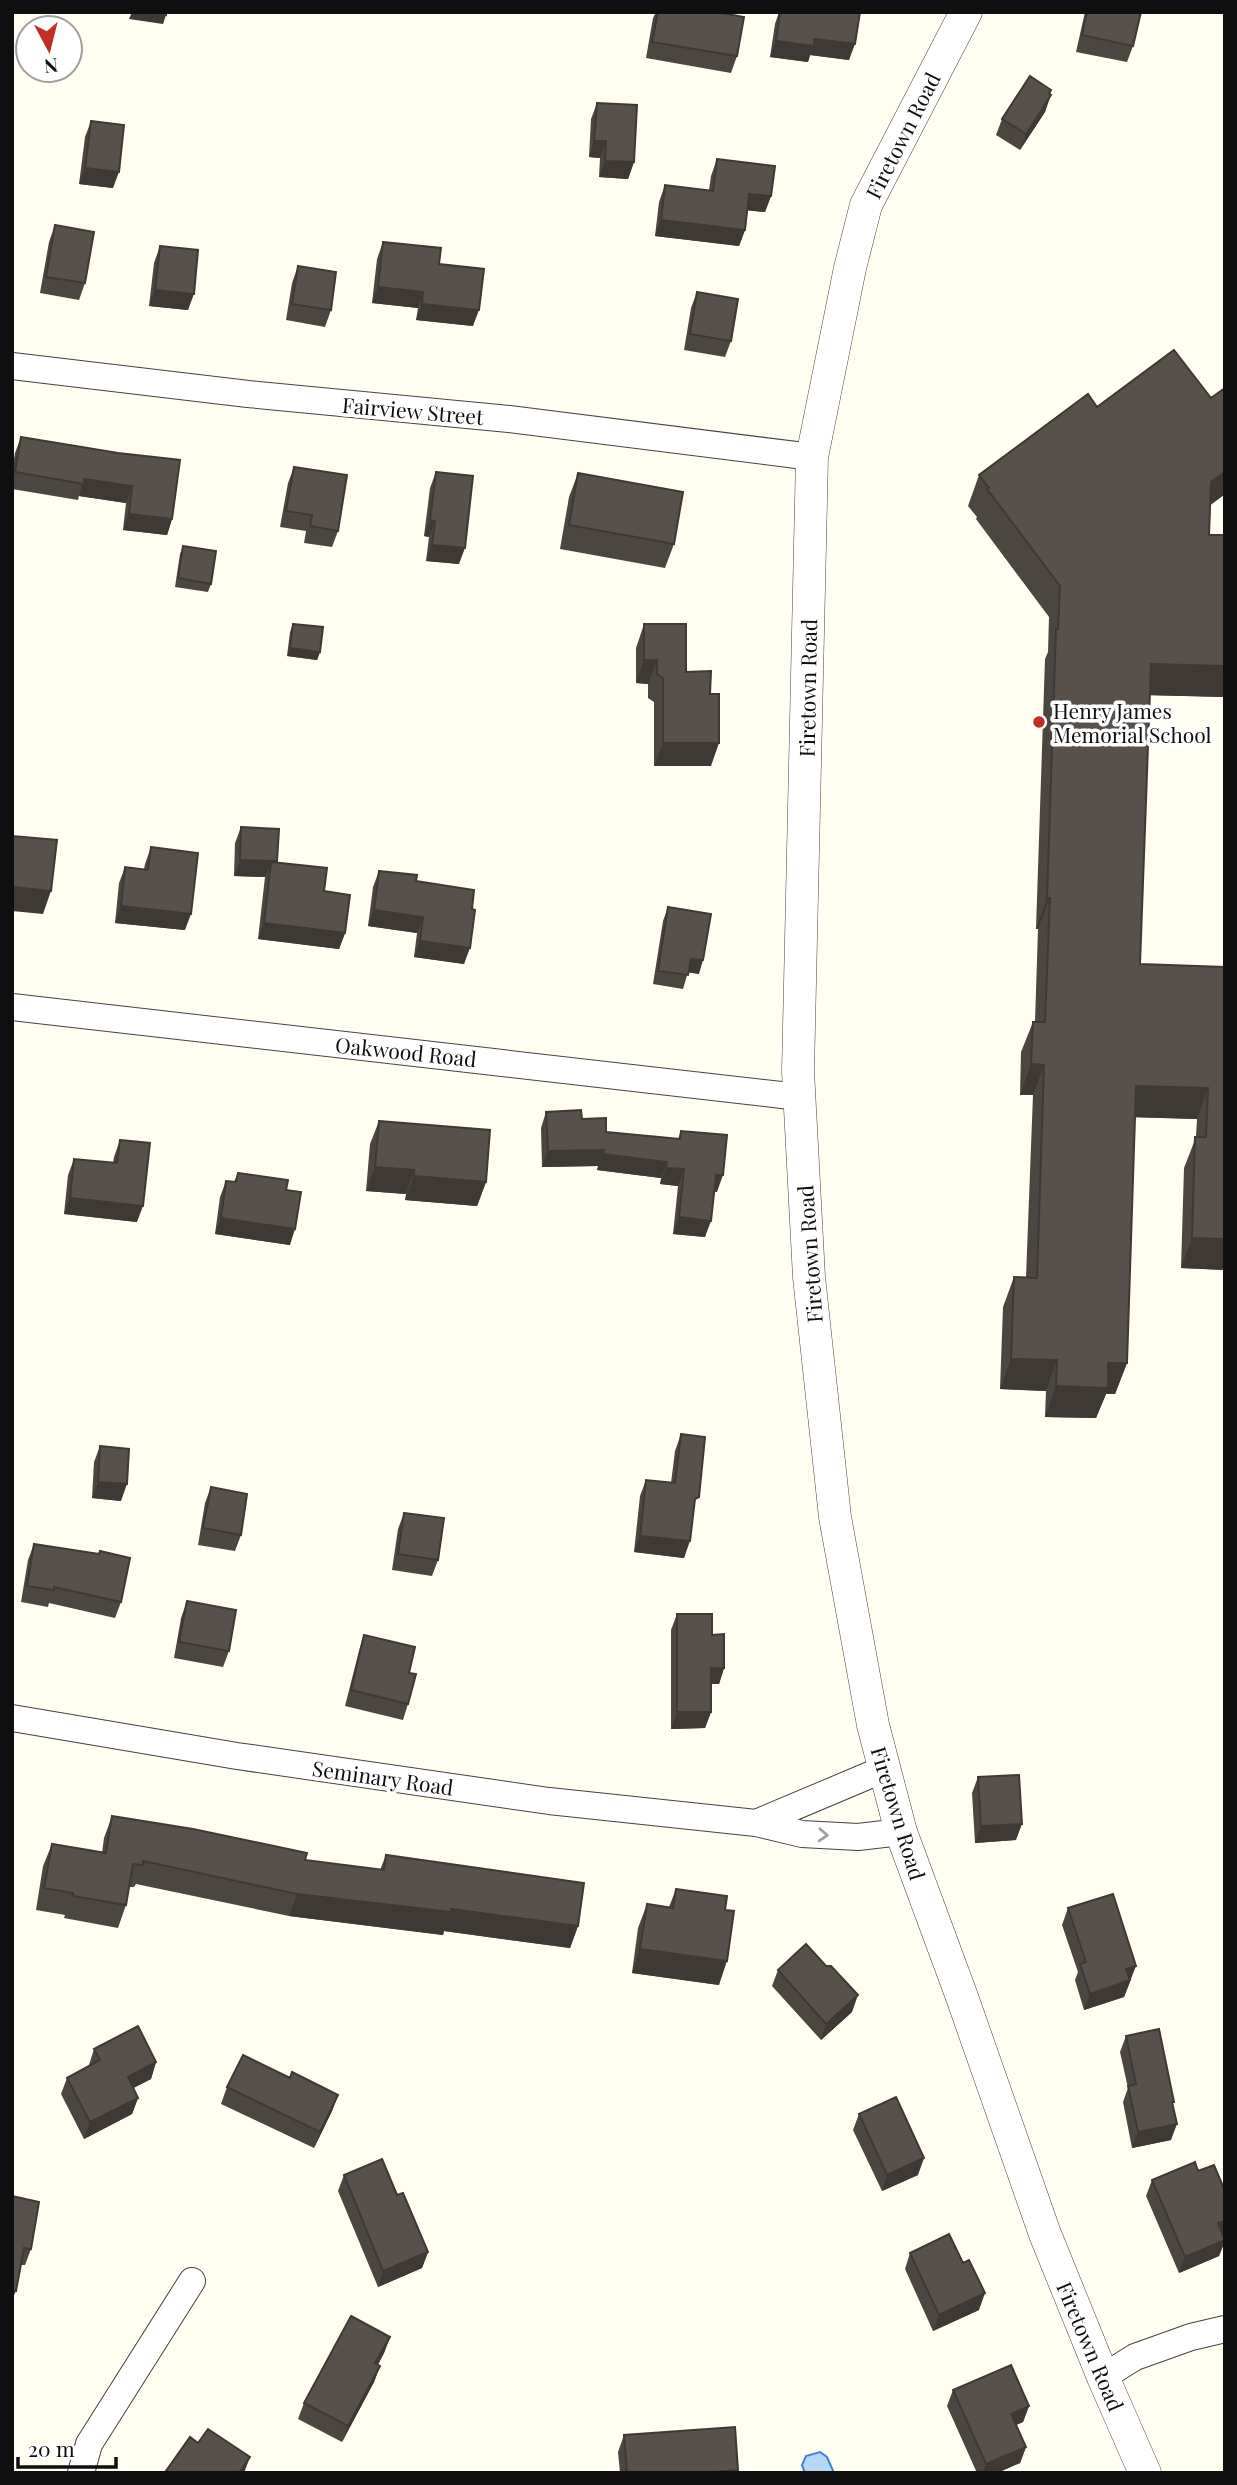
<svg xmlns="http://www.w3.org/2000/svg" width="1237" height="2485" font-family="'Playfair Display',serif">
  <rect width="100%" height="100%" fill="#fffef1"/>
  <path fill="#b5d8f7" stroke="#3b85cf" stroke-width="2" d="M820,2452L827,2457L834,2473H805L802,2465L806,2456Z"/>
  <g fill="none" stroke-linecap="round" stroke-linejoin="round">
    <defs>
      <path id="minor" d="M12,366L248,394L509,419L812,457
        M12,1007L799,1097
        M12,1718L237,1756L549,1801L756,1823L802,1834L858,1837L901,1832
        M756,1823L884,1769
        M1103,2377L1135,2357L1191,2337L1225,2329
        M81,2473L89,2444L192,2281"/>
      <path id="tertiary" d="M966,12L866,205L850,268L812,457L798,1071L809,1277L835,1517L873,1725L901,1832L962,1997L1045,2234L1103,2377L1145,2473"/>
    </defs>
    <use href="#minor" stroke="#424242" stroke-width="28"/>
    <use href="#tertiary" stroke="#424242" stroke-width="33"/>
    <use href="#minor" stroke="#fff" stroke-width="26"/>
    <use href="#tertiary" stroke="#fff" stroke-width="32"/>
  </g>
  <path fill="#4c4640" d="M656,12H716L737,56L731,73L646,58L653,18Z
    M779,12H860L849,60L810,55L808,62L770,57L775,24Z
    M1085,12H1141L1133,46L1127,62L1076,52Z
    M1051,90L1045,112L1020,150L996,135L1002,119Z
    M597,103L634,162L628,179L599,177L600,158L589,157L591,119Z
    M91,121L113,188L79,184L85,137Z
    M717,159L771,196L765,212L747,210L745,230L739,246L655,236L659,202L665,185L709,190L711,176Z
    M55,225L85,283L79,300L40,293L49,242Z
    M383,242L439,264L473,326L416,320L418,308L372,303L377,259Z
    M160,246L188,310L149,306L154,263Z
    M298,266L331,310L325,327L286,320L292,283Z
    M697,292L731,341L725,357L684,350L691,308Z
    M1225,388V494L1210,505L1209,535H1225V697L1150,695L1140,964L1225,967V1270L1181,1268L1184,1168L1196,1137L1197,1119L1135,1117L1127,1363L1115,1394H1106L1096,1418L1045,1417L1046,1391L1000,1389L1003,1307L1014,1277H1026L1033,1095H1020L1021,1052L1033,1022H1035L1038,929H1036L1045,659L1048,652L1049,617L976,519L977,517L968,506L979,475L1097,407L1211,398Z
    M21,437L118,453L172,519L167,535L123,530L126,503L79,496L78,500L12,489V471L15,453Z
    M294,467L338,531L332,547L304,543L306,531L280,527L288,483Z
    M436,472L459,564L426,561L429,537L424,536L430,488Z
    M578,473L674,544L665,568L560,549L569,497Z
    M183,546L211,584L208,592L175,587L180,554Z
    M293,624L320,652L317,660L287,656L290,632Z
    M644,624L686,672L711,766H654V702L648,698V684L636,683V648Z
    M241,827L277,862L324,891L345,933L339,949L258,939L265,877L234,876L235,843Z
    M151,847L185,930L115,923L119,883L125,867L144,869L145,864Z
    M379,871L416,881L472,909L464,964L414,957L417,933L368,926L373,887Z
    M668,907L699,974L688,972L683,989L653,984L663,921Z
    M546,1112L582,1119L606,1132L678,1139L681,1131L717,1192L714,1191L705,1237L673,1234L678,1186L660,1184L661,1178L597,1170L598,1166L542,1167L541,1128Z
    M379,1121L486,1182L477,1206L405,1200L406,1194L366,1191L370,1144Z
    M120,1140L137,1222L64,1214L68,1175L74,1159L113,1163L114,1157Z
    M238,1173L286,1190L290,1245L215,1234L220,1197L226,1181L234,1182Z
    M681,1434L694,1510L684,1558L634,1552L640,1496L646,1480L671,1483L675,1451Z
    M100,1446L121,1501L92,1498L94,1462Z
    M211,1487L241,1535L235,1551L198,1545L205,1503Z
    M404,1513L438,1560L432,1576L392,1570L398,1529Z
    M34,1544L121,1602L115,1618L49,1603L48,1607L21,1602L28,1560Z
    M187,1601L229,1651L223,1667L174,1658L181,1618Z
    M677,1614L712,1635L724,1668L719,1684H711V1712L705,1728L671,1729V1630Z
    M364,1635L409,1673L408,1704L403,1720L345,1706L359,1651Z
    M978,1777L1016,1840L975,1843L972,1793Z
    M112,1816L305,1860L380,1870L386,1855L578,1926L570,1948L444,1931L443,1935L289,1916L136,1884L134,1887H129L126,1905L118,1928L64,1918L65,1915L36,1910L43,1866L52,1844L102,1853L104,1838Z
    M676,1889L725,1910L719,1985L632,1973L638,1928L647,1904L669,1907Z
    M1068,1908L1130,1982L1124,1997L1084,2010L1075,1980L1078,1972L1062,1925Z
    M826,1966L852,2012L821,2040L772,1986L778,1970Z
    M1126,2036L1173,2106L1171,2140L1132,2148L1123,2102L1128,2088L1120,2052Z
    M94,2049L156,2062L151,2079L133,2088L138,2098L132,2114L84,2139L61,2094L67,2078L89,2066V2065Z
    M290,2078L338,2095L332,2111L314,2148L221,2104L227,2087Z
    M859,2114L918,2175L882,2191L853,2130Z
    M1198,2171L1225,2191V2234L1223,2235L1225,2241L1219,2256L1179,2273L1146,2196L1152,2180Z
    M344,2175L397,2195L428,2252L422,2268L378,2287L338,2191Z
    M12,2196L31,2249L25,2265H21L16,2291L12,2300Z
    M910,2253L963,2263L979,2310L933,2331L905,2269Z
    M390,2337L384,2353L378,2365L380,2366L374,2382L342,2442L298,2419L304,2403Z
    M953,2390L1029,2406L1023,2422L1016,2425L1026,2447L1020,2463L997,2473H977L947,2406Z
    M624,2435L737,2473H620L618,2452Z"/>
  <path fill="#3e3934" d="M132,12H143L166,15L163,24L129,19Z
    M814,39L855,44L849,60L810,55L808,62L770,57L776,41Z
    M1051,90L1048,100L1051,95L1045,112L1020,150L1026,134Z
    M594,141H606L600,158L589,157Z
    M605,161L634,162L628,179L599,177Z
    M85,168L119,172L113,188L79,184Z
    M749,194L771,196L765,212L743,210Z
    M661,220L745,230L739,246L655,236Z
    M378,287L423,292L418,308L372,303Z
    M155,290L194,294L188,310L149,306Z
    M422,304L479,310L473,326L416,320Z
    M1225,472V494L1200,513L1211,482Z
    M84,479L132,486L126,503L79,496Z
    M129,514L172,519L167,535L123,530Z
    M430,520L435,521L429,537L424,536Z
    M432,545L465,548L459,564L426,561Z
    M290,648L320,652L317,660L287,656Z
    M644,660H657L648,684L636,683Z
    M1151,664L1225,666V697L1140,695Z
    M663,743H719L711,766H654Z
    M240,860L277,861L271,862L265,877L234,876Z
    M12,887L51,891L43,914L12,911Z
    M1047,898H1050L1038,929H1036Z
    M121,906L191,914L185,930L115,923Z
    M374,910L423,917L417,933L368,926Z
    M264,923L345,933L339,949L258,939Z
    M420,941L470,948L464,964L414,957Z
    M691,959L703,960L699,974L686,972Z
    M1031,1064L1044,1065L1033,1095H1020Z
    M1136,1086L1208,1088L1197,1119L1125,1117Z
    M604,1150L598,1166L542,1167L548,1151Z
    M603,1154L667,1162L661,1178L597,1170Z
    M375,1167L414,1170L406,1194L366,1191Z
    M666,1168L684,1169L678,1186L660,1184Z
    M716,1175H723L717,1192L710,1191Z
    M414,1176L486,1182L477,1206L405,1200Z
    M70,1198L143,1206L137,1222L64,1214Z
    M679,1217L711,1221L705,1237L673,1234Z
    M221,1218L295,1229L290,1245L215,1234Z
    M1192,1238L1225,1239V1270L1181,1268Z
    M1011,1359L1057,1360L1046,1391L1000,1389Z
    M1108,1363H1127L1115,1394H1106L1096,1418L1045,1417L1056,1386Z
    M98,1482L127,1484L121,1501L92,1498Z
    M640,1536L690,1541L684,1558L634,1552Z
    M711,1668H724L719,1684H705Z
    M677,1712H711L705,1728L671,1729Z
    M1022,1824L1016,1840L975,1843L981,1826Z
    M297,1894L451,1909L578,1926L570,1948L444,1931L443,1935L289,1916Z
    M640,1949L727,1961L719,1985L632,1973Z
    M1136,1966L1124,1997L1084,2010L1090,1994L1126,1969Z
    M858,1995L852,2012L821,2040L826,2024Z
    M156,2062L151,2079L122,2094L128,2077Z
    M338,2095L332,2111L314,2148L320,2132Z
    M138,2098L132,2114L84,2139L90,2122Z
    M1177,2124L1171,2140L1132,2148L1138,2132Z
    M924,2158L918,2175L882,2191L887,2175Z
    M1225,2221V2234L1212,2240L1218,2223Z
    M1225,2240L1219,2256L1179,2273L1185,2257Z
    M428,2252L422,2268L378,2287L383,2271Z
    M985,2293L979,2310L933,2331L939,2315Z
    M390,2337L384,2353L369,2380L375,2363Z
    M380,2366L374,2382L342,2442L348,2426Z
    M1029,2406L1023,2422L1005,2430L1011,2414Z
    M1026,2447L1020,2463L997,2473H983L986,2464Z
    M250,2457L244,2473H239Z
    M738,2470L737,2473H703Z"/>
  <path fill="#58514b" stroke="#3e3934" stroke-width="2" d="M143,12H166V15Z
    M658,12H716L744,17L737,56L652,42Z
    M780,12H860L855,44L814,39V46L776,41Z
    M1087,12H1141L1133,46L1082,35Z
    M1030,76L1051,90L1049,94L1051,95L1026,134L1002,119Z
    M597,103L637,105L634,162L605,161L606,141H594Z
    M91,121L124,125L119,172L85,168Z
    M717,159L775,166L771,196L749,194L745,230L661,220L665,185L713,191Z
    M55,225L94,232L85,283L46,277Z
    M383,242L441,248L439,264L484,269L479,310L422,304L423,292L378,287Z
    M160,246L198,250L194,294L155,290Z
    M298,266L336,272L331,310L292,304Z
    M697,292L738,299L731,341L690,334Z
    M1174,350L1211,398L1225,388V472L1211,482L1209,535H1225V666L1151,664L1140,964L1225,967V1239L1192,1238L1195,1137H1206L1208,1088L1136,1086L1127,1363H1108V1388L1056,1386L1057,1360L1011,1359L1014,1277L1037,1278L1044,1065L1031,1064L1033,1022H1045L1050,898H1047L1056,629H1058L1060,586L987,489L989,488L979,475L1088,394L1097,407Z
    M21,437L118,453L180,460L172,519L129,514L132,486L84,479V484L15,472Z
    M294,467L347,475L338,531L310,526L312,515L286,511Z
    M436,472L473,476L465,548L432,545L435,521L430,520Z
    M578,473L683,492L674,544L569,525Z
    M183,546L216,551L211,584L178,578Z
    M293,624L323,627L320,652L290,648Z
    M644,624H686V672L711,671L710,694H719V743H663V678L657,674V660H644Z
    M241,827L279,829L277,861L240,860Z
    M12,836L57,840L51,891L12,887Z
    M151,847L198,853L191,914L121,906L125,867L148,870Z
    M271,862L327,868L324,891L350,895L345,933L264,923Z
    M379,871L417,875L416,881L474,890L472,909L475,910L470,948L420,941L423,917L374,910Z
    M668,907L711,914L703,960L691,959L688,975L658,971Z
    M581,1110L582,1119L606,1118V1132L680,1139L681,1131L727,1135L723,1175H716L711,1221L679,1217L684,1169L666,1168L667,1162L603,1154L604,1150L548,1151L546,1112Z
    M379,1121L490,1130L486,1182L414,1176V1170L375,1167Z
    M120,1140L150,1143L143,1206L70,1198L74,1159L117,1163Z
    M238,1173L288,1180L286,1190L301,1192L295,1229L221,1218L226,1181L236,1182Z
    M681,1434L705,1437L699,1497L695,1499L690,1541L640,1536L646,1480L675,1483Z
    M100,1446L129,1449L127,1484L98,1482Z
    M211,1487L247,1494L241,1535L203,1528Z
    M404,1513L444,1518L438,1560L398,1554Z
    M34,1544L99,1554L100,1551L130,1558L121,1602L54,1587V1590L27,1586Z
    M187,1601L236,1610L229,1651L179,1642Z
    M677,1614H712V1635L724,1634V1668H711V1712H677Z
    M364,1635L415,1647L409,1673L416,1674L408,1704L351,1690Z
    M1019,1775L1022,1824L981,1826L978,1777Z
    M112,1816L193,1829L307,1853L305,1860L384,1870L386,1855L584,1883L578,1926L451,1909V1912L297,1894L143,1861V1865L133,1864L126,1905L73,1896V1893L44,1888L52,1844L106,1853Z
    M676,1889L727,1896L725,1910L734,1911L727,1961L640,1949L647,1904L673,1908Z
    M1113,1894L1136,1966L1126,1969L1130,1980L1090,1994L1080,1964L1086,1962L1068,1908Z
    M806,1944L826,1966H831L858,1995L826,2024L778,1970Z
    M138,2026L156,2062L128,2077L138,2098L90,2122L67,2078L100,2060L94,2049Z
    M1159,2029L1174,2102H1172L1177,2124L1138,2132L1128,2086L1136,2084L1126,2036Z
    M243,2055L290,2078L292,2072L338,2095L320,2132L227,2087Z
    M896,2097L924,2158L887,2175L859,2114Z
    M382,2159L397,2195L403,2193L428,2252L383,2271L344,2175Z
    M1195,2162L1198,2171L1214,2165L1225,2191V2221L1218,2223L1225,2240L1185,2257L1152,2180Z
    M12,2196L39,2202L31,2249L24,2248L16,2291L12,2290Z
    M949,2234L963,2263L969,2260L985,2293L939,2315L910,2253Z
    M351,2316L390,2337L375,2363L380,2366L348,2426L304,2403Z
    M1011,2365L1029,2406L1011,2414L1026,2447L986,2464L953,2390Z
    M735,2427L738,2470L703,2473H660V2472L627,2473L624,2435Z
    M208,2429L250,2457L239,2473H168L166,2471L190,2437L198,2443Z"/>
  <defs><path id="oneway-chevron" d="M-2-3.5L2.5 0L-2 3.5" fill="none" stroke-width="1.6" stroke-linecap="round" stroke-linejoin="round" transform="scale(1.75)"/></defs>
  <use stroke="#9f9f9f" href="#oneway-chevron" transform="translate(823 1835) rotate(3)"/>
  <circle fill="#c22d24" stroke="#fff" stroke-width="2.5" cx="1039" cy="722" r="7"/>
  <g text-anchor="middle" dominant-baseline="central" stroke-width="7" stroke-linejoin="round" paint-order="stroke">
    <g font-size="21" fill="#0f0f0f" stroke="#fff">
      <text transform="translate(902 135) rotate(-63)">Firetown Road</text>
      <text transform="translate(413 410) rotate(5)">Fairview Street</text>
      <text transform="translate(807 688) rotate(-89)">Firetown Road</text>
      <text transform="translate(406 1051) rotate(6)">Oakwood Road</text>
      <text transform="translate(809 1254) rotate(-94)">Firetown Road</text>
      <text transform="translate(383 1777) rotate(8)">Seminary Road</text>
      <text transform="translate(899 1813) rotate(73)">Firetown Road</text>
      <text transform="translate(1091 2346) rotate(67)">Firetown Road</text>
    </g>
    <g font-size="21" fill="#0f0f0f" stroke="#fff" text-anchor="start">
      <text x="1053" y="710">Henry James<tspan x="1053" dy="24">Memorial School</tspan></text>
    </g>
  </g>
  <rect width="1237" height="2485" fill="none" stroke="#0f0f0f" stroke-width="28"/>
  <g transform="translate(49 49) rotate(173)"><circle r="33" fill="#ffffff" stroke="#9f9f9f" stroke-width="2"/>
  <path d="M0-5L12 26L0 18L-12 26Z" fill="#c22d24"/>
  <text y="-10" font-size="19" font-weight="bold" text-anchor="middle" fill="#0f0f0f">N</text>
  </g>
  <path d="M18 2457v10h98v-10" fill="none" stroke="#0f0f0f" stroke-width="3.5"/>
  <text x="28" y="2457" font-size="21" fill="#0f0f0f" stroke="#ffffff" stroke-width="5" paint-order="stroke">20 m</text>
</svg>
